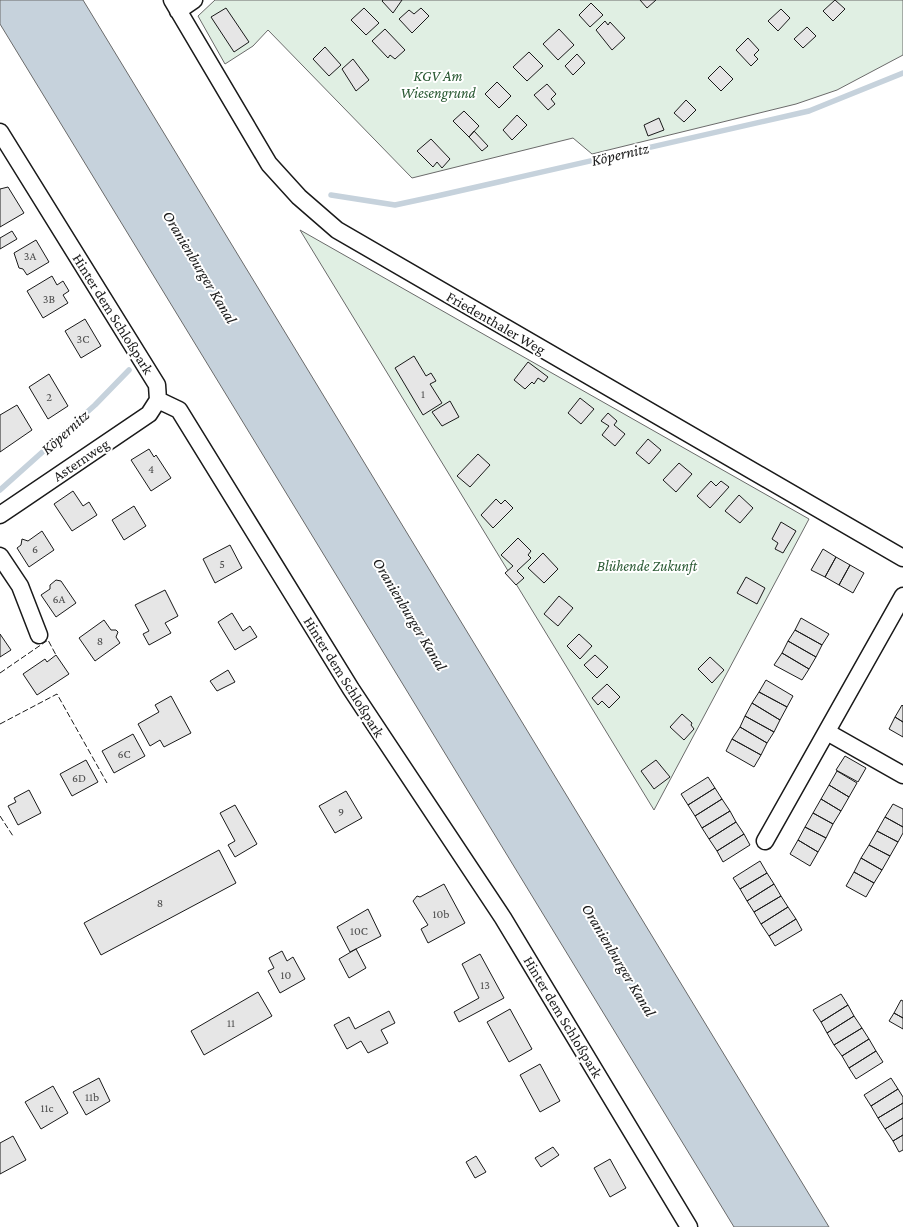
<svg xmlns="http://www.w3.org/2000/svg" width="903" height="1227" font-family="'Crimson Pro',serif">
  <rect width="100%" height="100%" fill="#fff"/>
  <path fill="#e0efe3" stroke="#6a6a6a" d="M215,0H903V55L837,90L796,104L592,154L573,138L412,178L268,30L253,46L225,64L198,16Z
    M300,230L809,519L654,810Z"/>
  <path fill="#c6d2dc" stroke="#6a6a6a" d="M0,0H83L829,1227H734L0,24Z"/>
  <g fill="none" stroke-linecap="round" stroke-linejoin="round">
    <path stroke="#c6d2dc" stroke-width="5.5" d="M331,195L395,205L437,196L809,111L903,73
      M0,490L95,405L129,370"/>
  </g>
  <path fill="#e6e6e6" stroke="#1a1a1a" d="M402,0L393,13L382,1L383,0Z
    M640,0H656L647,8Z
    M835,0L845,9L833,21L823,11Z
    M591,3L603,15L590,27L579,15Z
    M226,8L249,42L234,52L211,17Z
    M364,8L379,23L366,35L351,20Z
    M421,8L429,16L412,33L399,19L409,10L414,14Z
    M781,9L790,18L778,31L768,21Z
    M605,21L608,25L610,22L625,38L612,50L596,30Z
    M807,27L816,36L803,48L794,39Z
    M385,29L405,50L395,59L390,55L388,58L372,41Z
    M559,29L574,45L558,60L543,44Z
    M748,38L759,50L754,55L758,59L751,66L736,50Z
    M325,47L341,65L329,76L313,59Z
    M529,52L543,66L527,81L513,67Z
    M577,54L585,63L573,75L565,66Z
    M353,59L369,80L356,91L342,69Z
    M720,66L733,79L721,91L708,78Z
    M497,82L511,96L499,108L485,94Z
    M547,84L556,94L551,99L555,104L548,110L534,95Z
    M686,100L696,110L684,122L674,113Z
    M464,111L479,126L469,137L453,121Z
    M517,115L527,125L512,140L503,130Z
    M659,118L664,130L648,136L644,125Z
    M474,131L488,146L482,151L469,137Z
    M431,139L450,159L442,168L437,162L433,167L417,151Z
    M8,187L24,213L0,227V189Z
    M12,231L17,239L0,249V238Z
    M36,240L49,262L27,275L23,269L19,268L14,253Z
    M52,276L57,285L63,281L69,291L63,295L68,303L43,318L27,291Z
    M85,319L101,346L81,358L65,331Z
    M414,356L426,376L431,373L436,381L430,384L442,403L423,415L395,368Z
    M528,362L548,377L544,382L538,378L534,384L532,382L525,389L514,380Z
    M49,374L68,406L48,419L29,387Z
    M580,398L594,409L581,424L568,413Z
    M450,401L459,417L442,426L432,412Z
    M17,405L32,430L0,452V415Z
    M608,413L617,421L614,425L625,434L615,446L602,435L609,426L601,421Z
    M648,439L661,450L649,464L636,453Z
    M149,449L154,457L156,455L171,478L151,491L131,460Z
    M478,454L490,465L470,487L457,476Z
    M679,463L692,474L676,492L663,480Z
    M711,481L716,486L721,481L729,487L710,508L697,496Z
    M73,491L83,506L89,502L97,515L72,531L54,504Z
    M739,495L753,508L740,523L725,511Z
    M496,499L501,504L505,500L513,508L493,528L481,515Z
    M134,506L146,526L124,540L112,520Z
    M781,522L796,531L783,553L775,549L778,543L772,539Z
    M42,531L54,550L29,567L17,548L21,545L22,539L28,541Z
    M518,538L531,551L528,555L531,558L517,571L524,578L516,585L505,573L513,566L501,555Z
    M230,545L242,568L215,583L203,559Z
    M823,549L836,557L825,577L811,570Z
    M543,553L558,569L544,583L528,568Z
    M836,557L850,565L839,585L825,577Z
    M850,565L864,573L853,593L839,585Z
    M746,577L765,588L757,604L737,593Z
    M56,580L61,581L76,603L56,617L41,595L50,589V585Z
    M165,590L178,616L165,623L171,633L149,645L143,634L149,631L135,605Z
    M559,596L573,608L558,626L544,614Z
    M232,613L243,631L250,626L257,637L235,650L218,622Z
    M801,618L829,634L822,645L795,630Z
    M104,620L111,630H116L118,632L116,637L120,643L95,661L79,638Z
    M795,630L822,645L816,657L788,641Z
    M0,634L11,650L0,657Z
    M579,634L592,646L580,659L567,646Z
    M788,641L816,657L809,669L782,653Z
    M782,653L809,669L802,680L774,665Z
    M56,655L69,674L37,695L23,674L45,659L47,662Z
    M595,655L608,667L597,678L584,665Z
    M710,657L724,670L712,683L698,669Z
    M228,670L235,682L217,691L210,681Z
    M766,680L793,696L787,707L759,692Z
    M607,684L620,697L609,708L602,701L598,705L592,698Z
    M759,692L787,707L780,720L752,703Z
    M171,696L191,733L164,747L160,740L150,746L138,724L159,712L155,705Z
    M752,703L780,720L774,732L745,716Z
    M902,705L903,706V722L895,717Z
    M682,714L692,723L691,725L694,729L684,740L670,727Z
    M745,716L774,732L767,743L740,727Z
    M895,717L903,722V737L889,729Z
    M740,727L767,743L761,755L732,739Z
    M133,734L145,756L114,773L102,751Z
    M732,739L761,755L754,767L726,751Z
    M845,756L866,768L858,782L836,770Z
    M86,760L98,782L72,796L60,774Z
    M656,760L670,777L654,789L641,771Z
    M837,771L857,783L849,797L829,785Z
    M708,777L715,788L688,805L681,794Z
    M829,785L849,797L841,811L821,799Z
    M715,788L722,799L695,816L688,805Z
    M29,790L41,813L18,825L8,806L16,802L14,798Z
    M346,791L362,818L335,833L319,806Z
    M722,799L730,811L702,828L695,816Z
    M821,799L841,811L833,824L813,813Z
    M893,804L903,809V827L885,817Z
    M235,805L257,844L235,857L228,845L235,841L220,813Z
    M730,811L736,822L709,839L702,828Z
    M813,813L833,824L826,838L805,827Z
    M885,817L903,827V833L898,842L877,831Z
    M736,822L744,834L717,851L709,839Z
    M805,827L826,838L818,852L798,840Z
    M877,831L898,842L890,856L869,845Z
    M744,834L750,845L723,862L717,851Z
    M798,840L818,852L810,866L790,854Z
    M869,845L890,856L882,870L861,858Z
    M219,850L236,883L101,955L84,923Z
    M861,858L882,870L874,883L854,872Z
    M760,861L767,873L740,889L733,878Z
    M854,872L874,883L866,897L846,886Z
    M767,873L774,884L747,901L740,889Z
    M444,884L465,923L428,943L421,929L428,925L413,901L417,896L420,897Z
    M774,884L781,896L754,912L747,901Z
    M781,896L788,907L761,924L754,912Z
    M788,907L796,919L769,936L761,924Z
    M368,909L381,936L350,952L337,927Z
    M796,919L802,930L775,946L769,936Z
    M356,949L366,968L349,978L339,959Z
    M282,951L287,961L293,957L305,979L280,993L268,971L274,968L269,958Z
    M480,954L504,998L459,1022L454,1012L479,998L462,964Z
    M258,992L272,1016L204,1055L191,1031Z
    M841,994L848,1005L821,1022L813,1010Z
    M901,1000L903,1001V1018L894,1013Z
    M848,1005L854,1016L827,1033L821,1022Z
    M510,1009L532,1049L509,1062L487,1022Z
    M389,1011L395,1023L381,1030L388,1043L368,1053L361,1041L347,1049L334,1025L349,1017L355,1029Z
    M894,1013L903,1018V1029L889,1021Z
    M854,1016L862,1028L834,1045L827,1033Z
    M862,1028L869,1039L842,1056L834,1045Z
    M869,1039L876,1051L849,1068L842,1056Z
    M876,1051L883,1062L856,1079L849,1068Z
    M540,1064L560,1101L540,1112L520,1075Z
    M99,1078L110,1101L86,1115L73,1092Z
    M891,1078L898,1089L871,1106L864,1095Z
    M53,1086L68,1113L41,1129L25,1102Z
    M898,1089L903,1097V1103L878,1118L871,1106Z
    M903,1103V1118L885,1129L878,1118Z
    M903,1118V1135L893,1141L885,1129Z
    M903,1135V1150L899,1152L893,1141Z
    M13,1136L26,1160L0,1174V1143Z
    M553,1147L559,1155L541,1167L535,1158Z
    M476,1156L486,1172L475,1178L466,1162Z
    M610,1159L626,1188L610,1197L594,1168Z"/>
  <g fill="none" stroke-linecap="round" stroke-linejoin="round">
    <defs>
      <path id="street" d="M172,0L269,164L299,197L337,230L903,558
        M178,11L194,0
        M0,132L157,385L158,400L179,410L351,689L503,918L689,1227
        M0,515L149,414L158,400
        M0,556L20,586L39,635
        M827,732L903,775
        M765,841L903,596"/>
    </defs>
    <use href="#street" stroke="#1a1a1a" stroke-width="19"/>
    <use href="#street" stroke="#fff" stroke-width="16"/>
    <path stroke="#1a1a1a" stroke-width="1" stroke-dasharray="6 2.5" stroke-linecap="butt" d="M0,673L48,640L56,655
      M0,724L57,694L107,783
      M0,816L13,836"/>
  </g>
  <g text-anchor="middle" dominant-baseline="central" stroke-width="4" stroke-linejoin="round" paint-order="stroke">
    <g font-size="12" fill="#4d4d4d">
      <text x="30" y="256">3A</text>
      <text x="49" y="299">3B</text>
      <text x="83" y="339">3C</text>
      <text x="423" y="394">1</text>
      <text x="49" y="397">2</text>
      <text x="151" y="469">4</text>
      <text x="35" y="549">6</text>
      <text x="222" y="564">5</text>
      <text x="59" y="599">6A</text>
      <text x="100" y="641">8</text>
      <text x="124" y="754">6C</text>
      <text x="79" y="778">6D</text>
      <text x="341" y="812">9</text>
      <text x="160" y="903">8</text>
      <text x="441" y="914">10b</text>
      <text x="359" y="931">10C</text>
      <text x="286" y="975">10</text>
      <text x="485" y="985">13</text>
      <text x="231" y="1023">11</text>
      <text x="92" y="1097">11b</text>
      <text x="47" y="1108">11c</text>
    </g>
    <g font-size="15" font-style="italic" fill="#2b5a34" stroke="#fff">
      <text x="438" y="76">KGV Am<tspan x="438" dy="17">Wiesengrund</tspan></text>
      <text x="647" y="566">Blühende Zukunft</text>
    </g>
    <g font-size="15" fill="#1a1a1a" stroke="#fff">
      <text transform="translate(113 314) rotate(58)">Hinter dem Schloßpark</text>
      <text transform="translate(496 323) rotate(30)">Friedenthaler Weg</text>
      <text transform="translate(81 460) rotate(-34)">Asternweg</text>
      <text transform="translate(344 677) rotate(58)">Hinter dem Schloßpark</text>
      <text transform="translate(563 1017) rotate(59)">Hinter dem Schloßpark</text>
    </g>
    <g font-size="16" font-style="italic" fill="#1a1a1a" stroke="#fff">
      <text transform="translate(620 154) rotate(-13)">Köpernitz</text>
      <text transform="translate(200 267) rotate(59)">Oranienburger Kanal</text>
      <text transform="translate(65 432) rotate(-42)">Köpernitz</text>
      <text transform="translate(410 614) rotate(59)">Oranienburger Kanal</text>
      <text transform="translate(619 960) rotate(59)">Oranienburger Kanal</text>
    </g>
  </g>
</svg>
